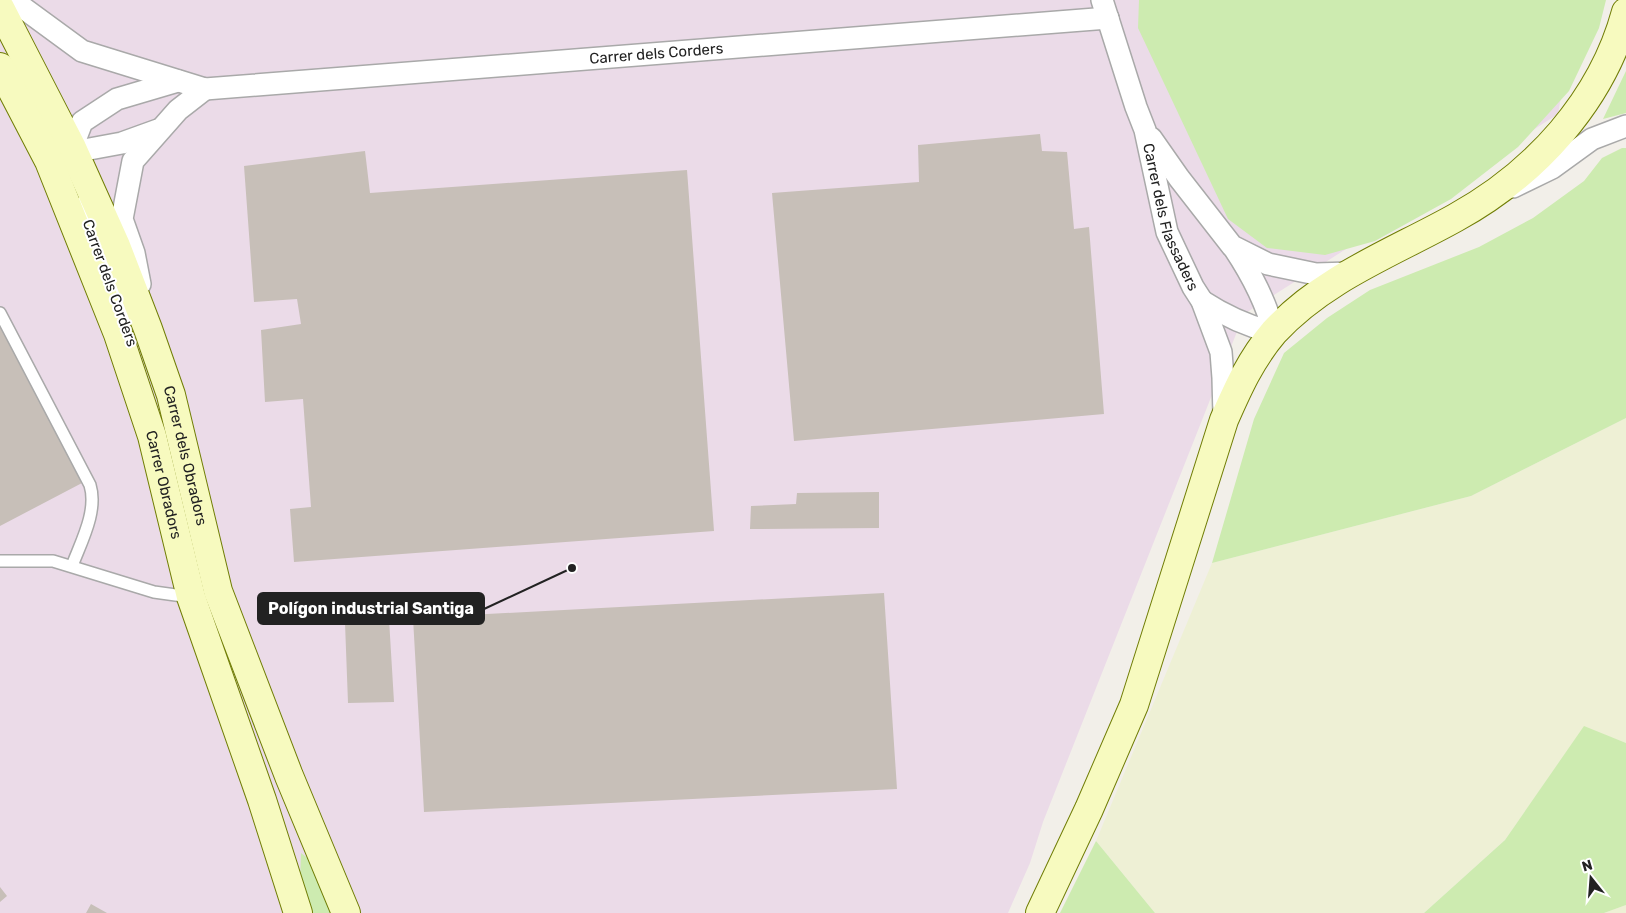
<svg xmlns="http://www.w3.org/2000/svg" width="1626" height="913" font-family="Rubik,sans-serif">
  <rect width="100%" height="100%" fill="#f2efe9"/>
  <path fill="#ebdbe8" d="M0,0H1578L1558,114L1244,314L1043,822L1030,863L1008,913H0Z"/>
  <path fill="#eef0d5" d="M1626,418V743L1584,727L1505,840L1424,913H1155L1096,841L1212,563L1471,496Z
    M1626,905V913H1604Z"/>
  <path fill="#cdebb0" d="M1139,0H1606L1599,28L1569,91L1518,147L1451,199L1375,241L1325,255L1267,248L1228,219L1138,28Z
    M1626,71V113L1603,119L1625,73Z
    M1622,148H1626V418L1471,496L1212,563L1254,419L1284,353L1327,318L1370,290L1479,247L1533,218L1584,181L1602,158Z
    M1584,726L1626,743V905L1604,913H1424L1505,840Z
    M1096,841L1155,913H1060Z
    M301,853L314,863L332,913H311L300,880Z"/>
  <path fill="#c7bfb8" d="M1040,134L1042,151L1067,152L1074,229L1089,227L1104,414L794,441L772,193L919,182L918,145Z
    M365,151L370,193L687,170L714,531L294,562L290,509L311,507L303,399L265,402L261,330L301,324L297,299L254,302L244,166Z
    M0,323L82,483L0,526Z
    M879,492V528L750,529L751,506L796,504L797,493Z
    M884,593L897,789L424,812L413,618Z
    M389,619L394,702L348,703L345,623Z
    M0,887L7,896L0,902Z
    M91,904L107,913H86Z"/>
  <g fill="none" stroke-linecap="round" stroke-linejoin="round">
    <defs>
      <path id="lane" d="M0,313L90,485C98,511 81,542 72,566
        M0,561H53L154,592L190,597"/>
      <g id="street">
        <path id="s1" d="M16,0L22,7L82,51L205,89L1108,18"/>
        <path id="s2" d="M1102,0L1136,107L1145,130L1167,232L1193,287L1202,301L1221,352L1223,378L1224,417"/>
        <path d="M64,135L84,150L122,143L158,130"/>
        <path d="M1151,138L1179,178L1232,246L1268,264L1316,274L1349,273"/>
        <path d="M69,156L82,122L117,99L178,81"/>
        <path d="M1513,187L1552,168L1592,139L1626,126"/>
        <path d="M81,208L107,267L123,314"/>
        <path d="M140,284L134,253L122,219L133,161L178,110L205,89"/>
        <path d="M1202,301C1225,316 1247,326 1274,333C1266,301 1252,275 1234,248"/>
      </g>
      <g id="secondary">
        <path id="s3" d="M0,8L72,148L116,246L148,329L171,395L218,591L289,776L346,913"/>
        <path id="s4" d="M0,67L49,161L118,334L152,436L191,597L262,800L298,913"/>
        <path d="M1040,913L1089,809L1134,705L1224,420C1238,388 1251,359 1274,332C1324,278 1392,253 1455,218C1535,174 1602,101 1626,12"/>
      </g>
    </defs>
    <use href="#lane" stroke="#a9a9a9" stroke-width="14"/>
    <use href="#street" stroke="#a9a9a9" stroke-width="24"/>
    <use href="#secondary" stroke="#707d05" stroke-width="30"/>
    <use href="#lane" stroke="#fff" stroke-width="11"/>
    <use href="#street" stroke="#fff" stroke-width="21"/>
    <use href="#secondary" stroke="#f7fabf" stroke-width="28"/>
  </g>
  <g text-anchor="middle" dominant-baseline="central" stroke-width="4" stroke-linejoin="round" paint-order="stroke">
    <g font-size="15" fill="#222" stroke="#fff">
      <text stroke="none"><textPath href="#s1" startOffset="665">Carrer dels Corders</textPath></text>
      <text stroke="none"><textPath href="#s2" startOffset="228">Carrer dels Flassaders</textPath></text>
      <text transform="translate(110 283) rotate(70)">Carrer dels Corders</text>
      <text stroke="none"><textPath href="#s3" startOffset="486">Carrer dels Obradors</textPath></text>
      <text stroke="none"><textPath href="#s4" startOffset="450">Carrer Obradors</textPath></text>
    </g>
  </g>
  <path fill="none" stroke="#222" stroke-width="2" d="M572 568L484 609"/>
  <circle fill="#222" stroke="#fff" stroke-width="2" cx="572" cy="568" r="5"/>
  <rect fill="#222" stroke="#222" stroke-width="2" x="258" y="593" width="226" height="31" rx="5"/>
  <g font-size="16" text-anchor="middle" font-weight="bold" fill="#fff">
    <text x="371" y="614">Polígon industrial Santiga</text>
  </g>
  <g transform="translate(1591 878) rotate(343)" stroke="#ffffff" stroke-width="4" paint-order="stroke">
  <path d="M0-4L9 19L0 12L-9 19Z" fill="#222222"/>
  <text y="-8" font-size="14" font-weight="bold" text-anchor="middle" fill="#222222">N</text>
  </g>
</svg>
